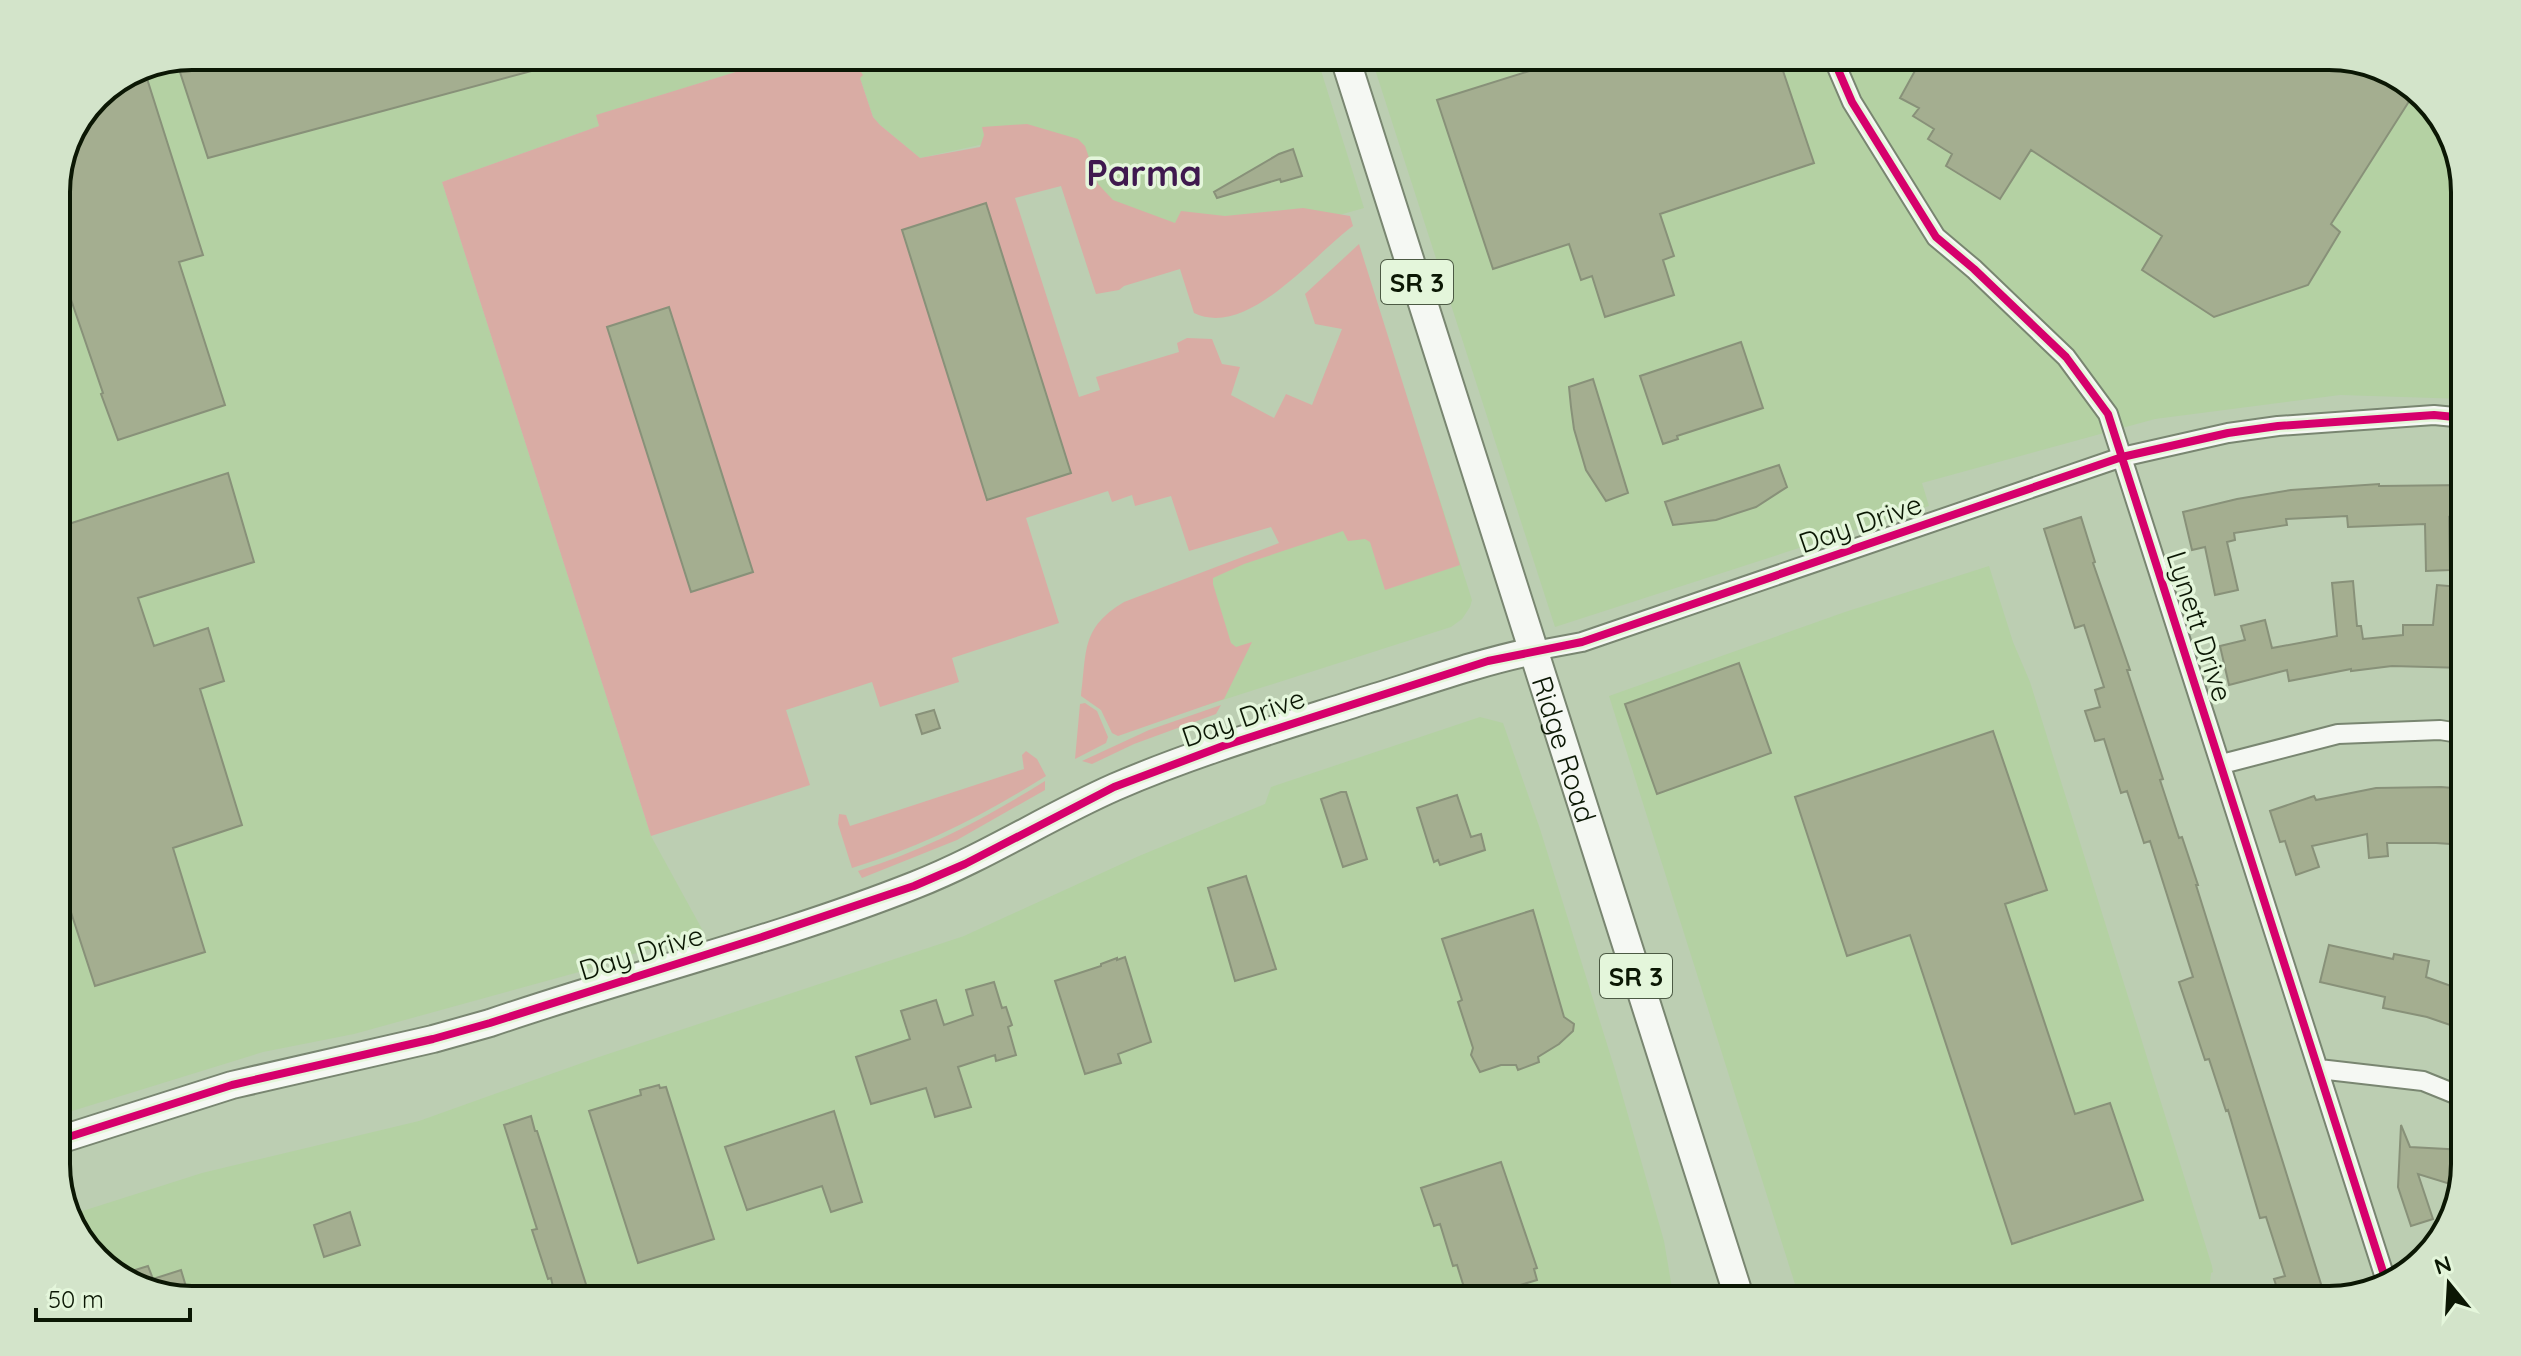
<svg xmlns="http://www.w3.org/2000/svg" width="2521" height="1356" font-family="Quicksand,sans-serif">
  <rect width="100%" height="100%" fill="#bcceb2"/>
  <path fill="#b4d1a3" d="M2329,56L2390,70L2442,117L2465,183V399L2340,395L2155,419L1922,483L1929,506L1555,627L1372,60Z
    M1318,61L1364,208L1219,249L1145,239L1007,139L920,158L880,125L873,117L855,63Z
    M765,63L597,115L599,126L442,182L651,836L703,931L579,972L354,1034L263,1052L56,1116V183L140,66Z
    M1437,491L1472,600L1470,607L1462,619L1451,627L1204,706L1160,589Z
    M1989,566L2013,642L2030,682L2212,1266L2213,1272L2211,1273L2208,1300H1800L1609,696L1845,612Z
    M1480,717L1503,723L1540,829L1616,1073L1664,1241L1674,1300H192L131,1286L79,1240L70,1215L202,1173L419,1121L596,1058L964,936L1139,856L1265,804L1271,787Z"/>
  <path fill="#d9aca4" d="M765,63H855L863,75L860,78L873,117L880,125L920,158L980,147L984,135L982,127L1027,124L1078,139L1085,146L1098,184L1113,200L1175,223L1181,211L1225,216L1303,208L1350,216L1353,226C1314,254 1248,339 1194,313L1180,269L1124,286L1119,290L1096,294L1061,186L1015,198L1079,397L1100,390L1096,377L1179,352L1177,343L1187,338L1212,339L1222,364L1240,367L1231,395L1274,418L1286,394L1312,405L1342,329L1315,324L1305,294L1359,244L1460,565L1385,590L1370,542L1365,539L1348,541L1343,531L1244,564L1213,578V584L1231,643L1236,647L1252,642L1224,699L1118,736L1112,733L1101,710L1081,696C1087,650 1081,628 1124,602L1279,543L1271,527L1189,551L1171,496L1135,506L1132,495L1112,502L1108,491L1026,518L1059,623L952,658L959,682L880,707L872,682L786,710L810,785L651,836L442,182L599,126L596,115Z
    M1085,703L1097,711L1108,737L1106,743L1075,759L1080,704Z
    M1221,705L1216,714L1134,744L1092,764L1082,761L1149,730Z
    M1026,751L1037,759L1046,776C984,815 922,847 852,868L838,824L839,814L846,815L850,826L1024,769L1022,755Z
    M1045,781V790L957,840L862,878L858,871C927,849 984,819 1045,781Z"/>
  <path fill="#a4ae90" stroke="#889179" stroke-width="2" d="M2329,56L2390,70L2415,92L2331,224L2340,232L2308,285L2214,317L2142,270L2162,236L2031,150L2000,199L1946,166L1952,154L1928,139L1934,129L1913,116L1919,108L1900,98L1922,58Z
    M1779,59L1814,163L1660,214L1674,256L1663,260L1674,295L1605,317L1592,276L1581,280L1569,244L1493,269L1437,100L1564,60Z
    M539,64V69L208,158L178,66Z
    M140,66H143L203,255L179,262L225,405L118,440L101,394L103,393L67,288L56,248V183L96,95Z
    M1293,149L1302,176L1281,182L1280,179L1217,198L1214,192L1279,154Z
    M986,203L1071,473L987,500L902,230Z
    M669,307L753,572L691,592L607,327Z
    M1741,342L1763,408L1677,436L1678,439L1663,444L1640,376Z
    M1593,379L1628,493L1606,501L1586,470L1574,429L1571,407L1569,387Z
    M1779,465L1787,487L1756,507L1716,520L1673,525L1665,502Z
    M228,473L254,562L138,598L154,646L208,628L224,681L200,689L242,825L173,848L205,952L95,986L66,897L56,892V528Z
    M2379,484V486L2465,485V519L2449,517L2450,570L2426,571L2425,524L2348,527L2347,516L2286,519L2287,525L2234,533L2235,540L2227,542L2238,590L2215,595L2205,547L2192,550L2183,512L2237,499L2291,490Z
    M2081,517L2095,562L2093,563L2130,670H2127L2163,779L2160,780L2179,838L2182,837L2198,885H2196L2326,1300H2281L2274,1279L2285,1276L2266,1217L2260,1218L2228,1110L2226,1111L2209,1059L2205,1060L2179,982L2193,977L2150,841L2144,843L2127,791L2121,793L2104,739L2095,741L2085,711L2100,707L2095,690L2104,687L2084,625L2075,628L2044,529Z
    M2353,581L2357,626H2361L2363,639L2403,635V625H2433L2437,585L2460,587L2456,628L2465,629V668L2392,666L2351,671V669L2289,681L2287,670L2229,685L2220,646L2245,640L2241,626L2265,620L2272,648L2337,636L2332,583Z
    M1739,663L1771,753L1657,794L1625,704Z
    M934,710L940,728L922,734L916,715Z
    M1993,731L2047,890L2005,904L2075,1114L2110,1103L2143,1200L2012,1244L1910,935L1847,956L1795,797Z
    M2441,787L2465,789V845L2436,843H2387L2388,856L2369,858L2367,834L2312,846L2319,867L2296,875L2285,841L2280,842L2270,811L2314,796L2316,800L2376,788Z
    M1341,792H1346L1367,859L1343,867L1321,799Z
    M1457,795L1471,837L1481,834L1485,850L1440,865L1438,860L1434,862L1417,808Z
    M1246,876L1276,969L1235,981L1208,888Z
    M1533,910L1564,1017L1574,1024L1573,1031L1559,1044L1538,1057L1539,1062L1518,1070L1516,1065H1501L1480,1072L1471,1055L1473,1048L1458,1002L1462,1000L1442,939Z
    M2329,945L2393,959L2394,954L2429,961L2426,977L2465,991V1030L2427,1017L2383,1008L2385,997L2320,982Z
    M1125,957L1151,1042L1118,1054L1121,1063L1085,1074L1055,981L1101,966V964L1117,958V960Z
    M994,982L1002,1008L1006,1007L1012,1025L1008,1027L1016,1055L996,1061L995,1055L958,1067L971,1107L935,1117L926,1088L871,1104L856,1057L910,1039L901,1011L936,1000L944,1025L973,1015L966,990Z
    M659,1085L660,1088L666,1087L714,1239L638,1263L589,1111L641,1095L640,1090Z
    M834,1111L862,1202L831,1212L822,1186L747,1210L725,1147Z
    M531,1116L535,1131H537L591,1300H556L551,1278L548,1279L532,1230L537,1229L504,1125Z
    M2401,1125L2410,1147L2465,1150V1164L2460,1187L2418,1174L2433,1219L2411,1226L2398,1187Z
    M1501,1162L1537,1268L1534,1269L1537,1280L1500,1291L1502,1296L1490,1300H1468L1457,1265L1453,1266L1440,1224L1434,1226L1421,1188Z
    M350,1212L360,1245L324,1257L314,1225Z
    M148,1266L153,1279L181,1270L190,1300L131,1286L119,1275Z"/>
  <g fill="none" stroke-linecap="round" stroke-linejoin="round">
    <defs>
      <path id="street" d="M1833,58L1852,102L1936,237L1974,269L2066,357L2108,414L2387,1284
        M1534,651L1582,642L2122,457L2228,433L2278,426L2434,415L2465,418
        M2222,764L2338,734L2440,730L2465,734
        M2319,1069L2423,1081L2465,1098"/>
      <path id="secondary" d="M56,1141L232,1085L433,1039L490,1023C630,975 776,940 915,885C984,858 1047,817 1115,787C1196,752 1282,727 1366,700C1422,683 1476,663 1534,651"/>
      <g id="primary">
        <path id="s1" d="M1346,61L1740,1300"/>
      </g>
    </defs>
    <use href="#street" stroke="#798671" stroke-width="22"/>
    <use href="#secondary" stroke="#798671" stroke-width="30"/>
    <use href="#primary" stroke="#798671" stroke-width="32"/>
    <use href="#street" stroke="#f5f8f3" stroke-width="18"/>
    <use href="#secondary" stroke="#f5f8f3" stroke-width="26"/>
    <use href="#primary" stroke="#f5f8f3" stroke-width="28"/>
    <defs>
      <path id="cycleway" d="M1833,58L1852,102L1936,237L1974,269L2066,357L2108,414L2387,1284
        M56,1141L232,1085L433,1039L490,1023L762,937L914,886L965,864L1114,787L1223,746L1488,661L1582,642L2122,457L2228,433L2278,426L2434,415L2465,418"/>
    </defs>
    <use href="#cycleway" stroke="#e4f6db" stroke-width="13"/>
    <use href="#cycleway" stroke="#d6006c" stroke-width="8"/>
  </g>
  <g text-anchor="middle" dominant-baseline="central" stroke-width="7" stroke-linejoin="round" paint-order="stroke">
    <g fill="#e4f6db" stroke="#4c5a44" stroke-width="2">
      <rect x="1381" y="260" width="72" height="44" rx="6"/>
      <rect x="1600" y="954" width="72" height="44" rx="6"/>
    </g>
    <g font-size="26" font-weight="bold" fill="#0b1704">
      <text x="1417" y="282">SR 3</text>
      <text x="1636" y="976">SR 3</text>
    </g>
    <g font-size="28" fill="#0b1704" stroke="#e4f6db">
      <text transform="translate(1860 523) rotate(-19)">Day Drive</text>
      <text transform="translate(2200 626) rotate(72)">Lynett Drive</text>
      <text transform="translate(1243 717) rotate(-19)">Day Drive</text>
      <text stroke="none"><textPath href="#s1" startOffset="722">Ridge Road</textPath></text>
      <text transform="translate(641 952) rotate(-17)">Day Drive</text>
    </g>
    <g font-size="36" font-weight="bold" fill="#3f194f" stroke="#e4f6db">
      <text x="1144" y="172">Parma</text>
    </g>
  </g>
  <path d="M0 0H2521V1356H0ZM192 70H2329A122 122 0 0 1 2451 192V1164A122 122 0 0 1 2329 1286H192A122 122 0 0 1 70 1164V192A122 122 0 0 1 192 70Z" fill="#d3e4ca" fill-rule="evenodd"/>
  <path fill="none" stroke="#0b1704" stroke-width="4" d="M192 70H2329A122 122 0 0 1 2451 192V1164A122 122 0 0 1 2329 1286H192A122 122 0 0 1 70 1164V192A122 122 0 0 1 192 70Z"/>
  <g transform="translate(2449 1284) rotate(342)" stroke="#e4f6db" stroke-width="6" paint-order="stroke">
  <path d="M0-6L14 30L0 20L-14 30Z" fill="#0b1704"/>
  <text y="-12" font-size="22" font-weight="bold" text-anchor="middle" fill="#0b1704">N</text>
  </g>
  <path d="M36 1308v12h154v-12" fill="none" stroke="#0b1704" stroke-width="4"/>
  <text x="48" y="1308" font-size="24" fill="#0b1704" stroke="#e4f6db" stroke-width="6" paint-order="stroke">50 m</text>
</svg>
